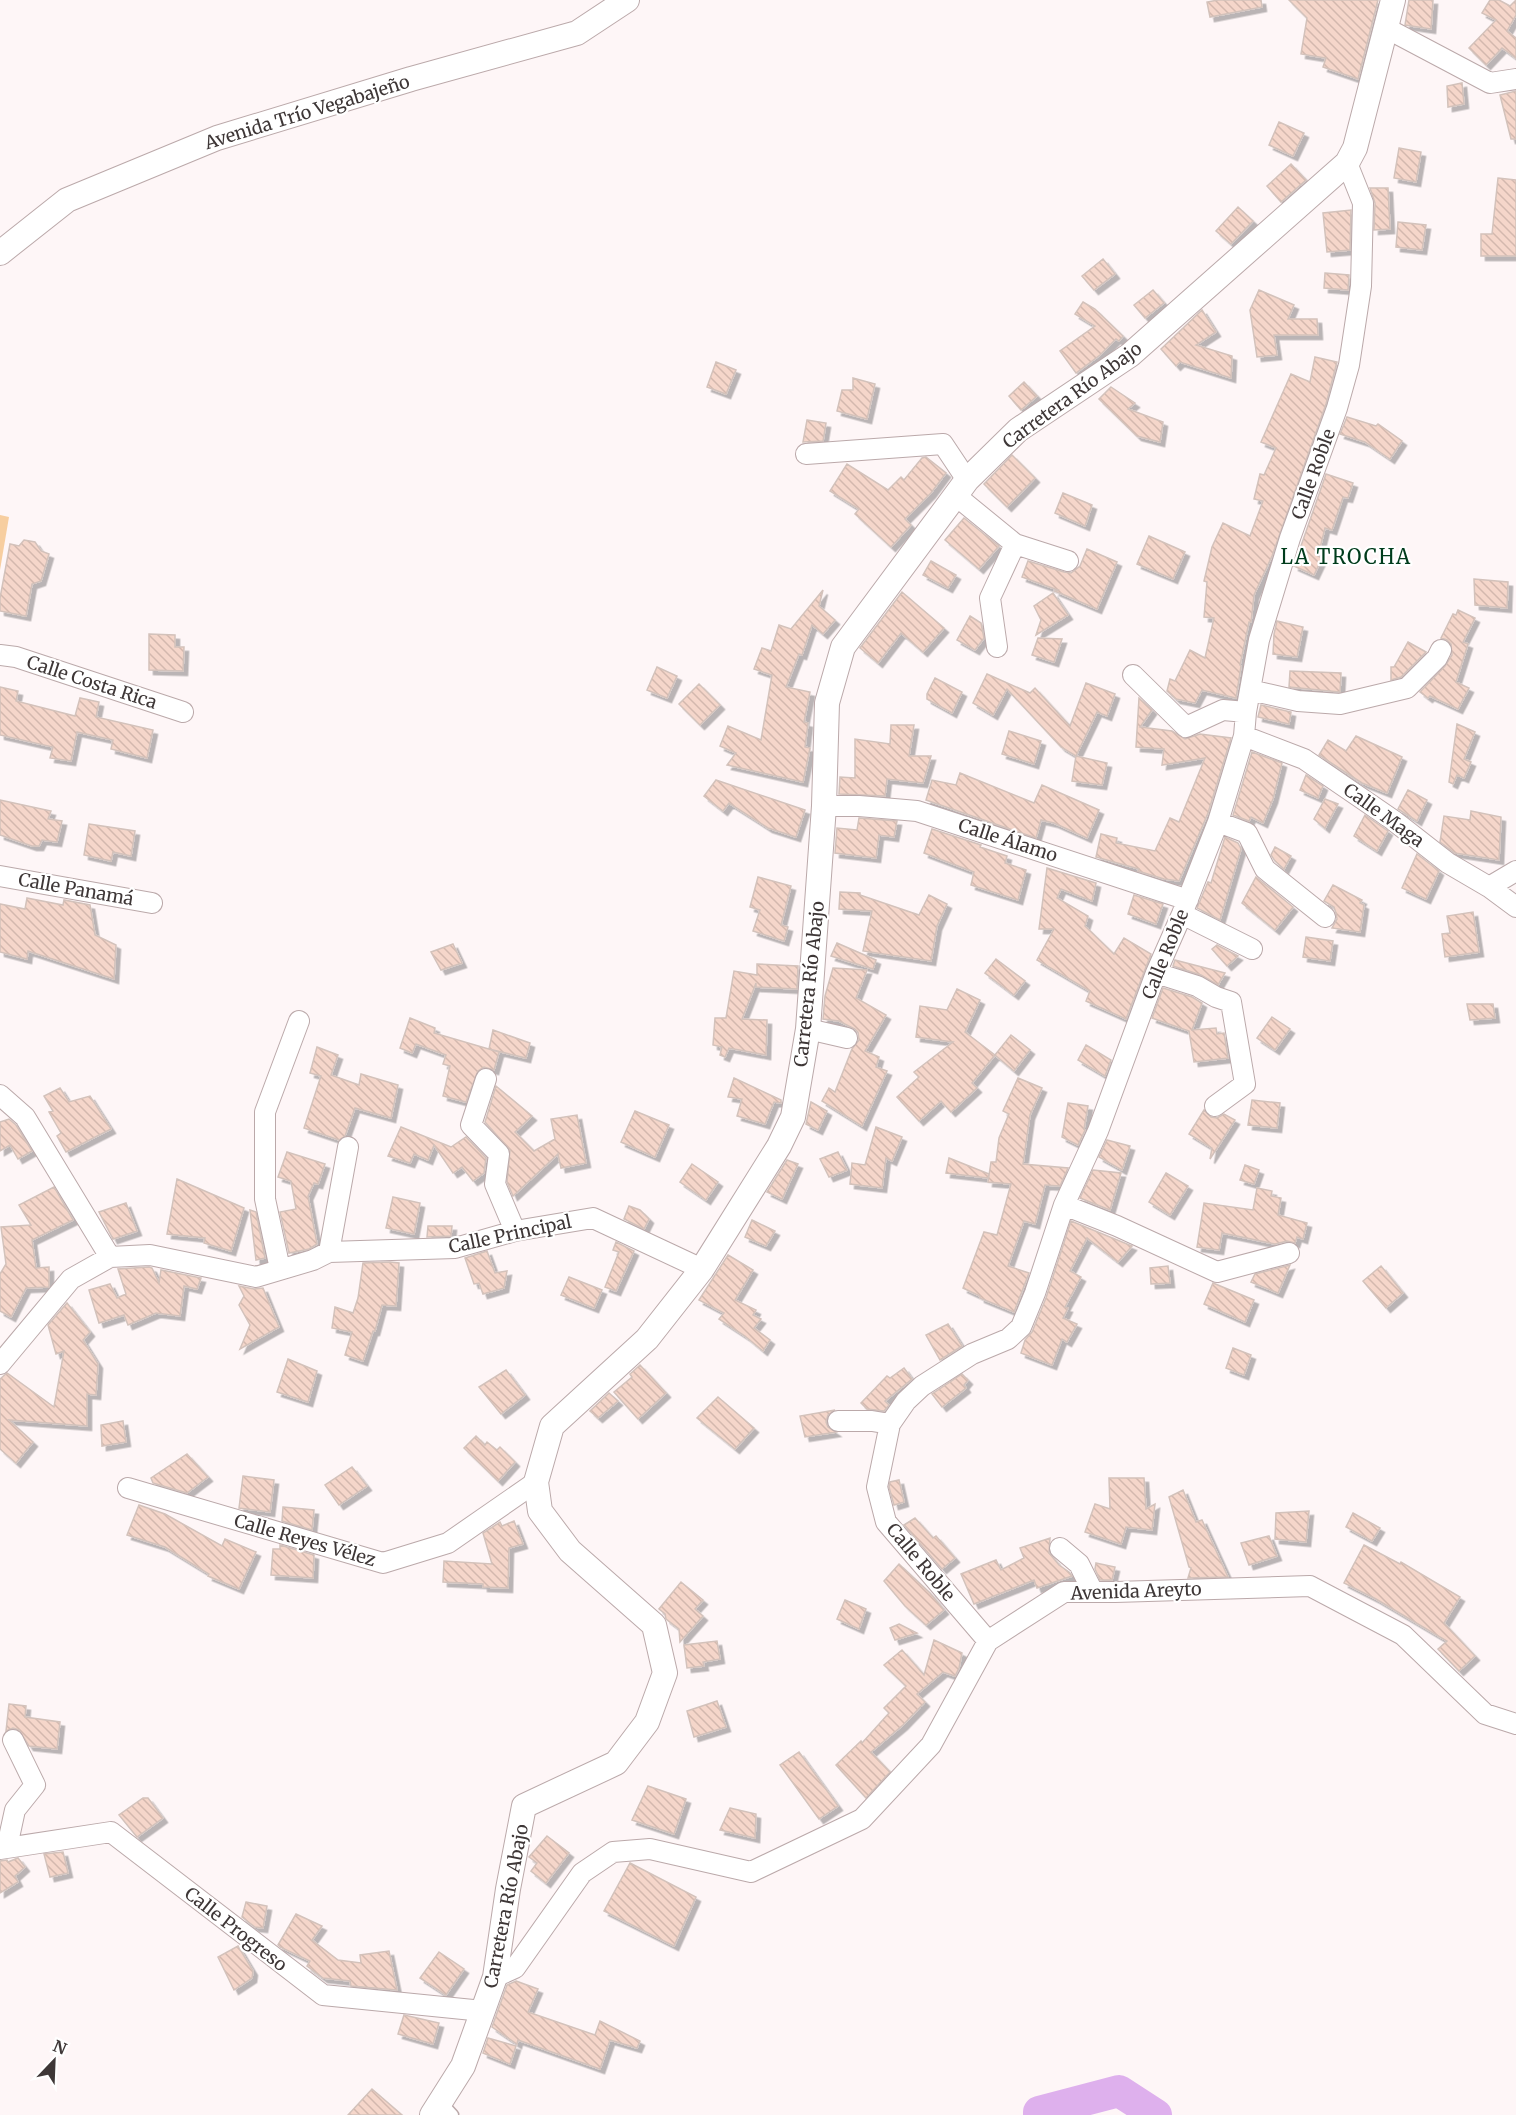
<svg xmlns="http://www.w3.org/2000/svg" width="1516" height="2115" font-family="Merriweather,serif">
  <defs>
    <pattern id="building-back-hatch" width="6" height="6" patternUnits="userSpaceOnUse" patternTransform="scale(1.5)"><rect width="6" height="6" fill="#f5d6ca"/><path d="M-1 5l2 2M0 0l6 6M5-1l2 2" fill="none" stroke="#d3b8ae"/></pattern>
    <filter id="shadow"><feDropShadow dx="4.5" dy="4.5" stdDeviation="0" flood-color="#0004"/></filter>
  </defs>
  <rect width="100%" height="100%" fill="#fef6f7"/>
  <path fill="#f7cea0" d="M0,515L9,517L0,570Z"/>
  <g fill="none" stroke-linecap="round" stroke-linejoin="round">
    <path stroke="#deb0ed" stroke-width="32" d="M1039,2115V2112L1119,2091L1156,2115"/>
  </g>
  <path fill="url(#building-back-hatch)" stroke="#d3c2bb" stroke-width="1.5" filter="url(#shadow)" d="M1218,0H1261L1262,7L1210,17L1207,2Z
    M1289,0H1378L1358,79L1323,67L1326,58L1301,54L1307,18Z
    M1409,0H1433L1431,29L1405,25Z
    M1490,0H1499L1510,6L1516,0V15L1507,31L1516,38V58L1502,48L1486,65L1469,48L1496,20L1482,13Z
    M1462,83L1464,104L1448,107L1447,86Z
    M1516,91V139H1511L1500,95Z
    M1279,122L1304,133L1293,156L1269,145Z
    M1399,148L1421,152L1416,182L1394,178Z
    M1291,164L1306,180L1281,202L1267,186Z
    M1498,178L1516,180V256H1481V234H1492Z
    M1370,188H1388L1390,229L1374,230L1375,203Z
    M1238,207L1253,221L1231,244L1216,231Z
    M1351,210L1350,250L1327,252L1323,213Z
    M1398,222L1426,225L1422,250L1396,247Z
    M1103,259L1115,274L1094,290L1082,276Z
    M1325,273L1349,275L1348,290L1324,288Z
    M1153,290L1164,303L1145,318L1134,305Z
    M1259,290L1294,305L1288,319H1317L1318,335H1274L1277,355L1257,357L1250,310Z
    M1083,302L1095,309L1123,336L1119,341L1116,339L1100,355L1076,373L1060,351L1095,326L1075,314Z
    M1202,310L1216,332L1196,345L1232,356L1231,378L1180,362L1176,366L1161,349Z
    M1315,357L1337,362L1326,404L1272,556L1254,595L1251,622H1249L1240,665L1241,666L1236,698L1202,690L1195,703L1176,699L1167,691L1170,679L1175,681L1190,650L1205,658L1214,618L1204,617L1207,582L1204,581L1212,547L1223,523L1250,536L1263,501L1254,499L1260,474L1264,475L1276,448L1261,442L1291,374L1310,382Z
    M716,362L736,370L726,394L707,387Z
    M853,378L875,384L867,419L837,411L842,390H853Z
    M1024,382L1037,396L1021,410L1009,396Z
    M1111,387L1135,403L1128,409L1163,422L1160,442L1137,436L1099,399Z
    M1347,417L1376,426L1378,424L1402,441L1390,459L1365,442L1340,434Z
    M807,420L826,423L823,441L803,442Z
    M1012,455L1035,478L1007,507L984,484Z
    M926,457L946,473L931,493L905,519L911,525L891,547L855,514L859,509L830,491L847,464L888,490L901,477L904,480L922,458Z
    M1326,474L1353,483L1348,498L1343,497L1332,530L1325,528L1318,556L1322,558L1314,575L1294,566Z
    M1063,493L1092,505L1085,526L1055,513Z
    M964,518L999,546L979,569L945,540Z
    M1149,536L1185,552L1173,579L1137,564Z
    M24,540L35,542L41,551L49,554L41,581L32,584L26,616L0,611V598L10,544L19,546Z
    M1087,549L1117,562L1097,609L1055,591L1058,590L1022,577L1028,561L1064,572L1071,573L1080,566Z
    M931,561L956,575L948,588L923,575Z
    M1474,579L1508,582L1507,608L1475,605Z
    M823,590L819,606L835,620L823,634L812,625L802,655L799,654L786,687L810,692L804,722L808,723L805,747L810,748L803,782L727,765L736,753L720,746L728,726L761,740L772,675L754,669L762,648L771,651L779,625L791,629Z
    M902,592L944,628L923,652L901,633L878,663L860,648Z
    M1053,593L1068,615L1036,635L1041,620L1034,606Z
    M1458,610L1475,618L1463,642L1468,644L1456,682L1469,688L1458,709L1430,696L1428,698L1420,692L1445,666L1452,655L1451,644L1447,640L1441,638L1453,614L1456,615Z
    M970,616L981,623L984,638L975,650L957,640Z
    M1277,621L1303,627L1297,657L1273,654L1274,634Z
    M149,634L175,635V647H184L183,671L149,670Z
    M1038,638L1062,639L1054,662L1032,655Z
    M1408,642L1426,652L1401,677L1391,680V667H1394Z
    M657,667L677,676L667,698L647,690Z
    M1290,671L1341,673L1340,692L1289,687Z
    M987,674L1030,693L1035,688L1070,726L1086,683L1115,694L1107,716L1097,712L1076,756L1061,747L1007,689L993,715L973,703Z
    M935,678L962,692L952,713L927,699V694Z
    M699,684L720,705L700,725L679,704Z
    M0,687L18,691L16,701L75,716L80,698L99,702L96,717L153,730L147,758L111,749L113,740L77,732L71,761L50,758L53,747L0,735Z
    M1139,698L1152,710L1140,727L1172,731L1185,739L1200,734L1231,738L1208,813L1179,881L1164,879L1138,871L1139,869L1096,857L1101,834L1117,838L1116,843L1155,851L1170,818L1179,822L1205,758L1162,765L1164,749L1136,747Z
    M1261,705L1291,712L1289,724L1258,717Z
    M1457,724L1475,732L1464,759L1471,762L1464,778L1457,775L1453,784L1449,782Z
    M891,725H914L909,756H931L923,783L887,779L885,796L839,794L840,777L855,778V739L890,744Z
    M1009,731L1041,741L1034,764L1002,754Z
    M1356,736L1402,757L1387,793L1362,783L1319,755L1328,740L1346,751Z
    M1252,752L1282,763L1273,799L1263,823L1251,817L1249,821L1233,815Z
    M1076,756L1107,763L1102,785L1072,781Z
    M960,773L1034,803L1042,785L1099,810L1087,838L1054,823L1041,820L1036,838L926,800L932,780L956,785Z
    M1306,775L1323,786L1318,798L1300,790Z
    M716,780L805,810L796,837L768,828L729,803L723,811L704,796Z
    M1408,790L1427,800L1417,821L1398,809Z
    M1325,799L1338,804L1325,828L1314,819Z
    M0,800L51,811L48,819L62,821L57,842L42,840L39,846H32L0,835Z
    M1471,811L1501,817L1499,860L1455,853L1440,842L1444,816L1470,820Z
    M1365,815L1388,831L1377,851L1354,836Z
    M859,818L897,821L894,837L879,835L876,858L835,853L837,828L857,830Z
    M89,824L135,831L131,856L113,852L111,861L84,855Z
    M932,829L981,845L980,847L1007,856L1005,863L1026,870L1018,900L971,885L974,872L924,853Z
    M1225,837L1238,843L1241,849L1220,920L1197,908L1208,882L1211,883Z
    M1275,847L1291,856L1284,869L1275,861L1271,855Z
    M1417,854L1439,871L1426,899L1402,888Z
    M1047,868L1096,883L1092,901L1061,889L1057,898L1088,916L1085,926L1114,954L1124,938L1151,954L1126,1019L1086,1001L1090,991L1037,960L1054,929H1039Z
    M758,877L791,886L781,925L788,927L784,941L753,931L760,910L750,907Z
    M1256,877L1293,907L1275,930L1242,903Z
    M1333,885L1362,900L1360,903L1364,905L1360,932L1332,928L1337,919L1336,913L1334,907L1324,901Z
    M840,892L860,893V895L919,915L929,895L947,904L937,926L931,961L863,951L872,911L839,909Z
    M1134,895L1163,904L1156,924L1128,914Z
    M27,898L63,905L64,900L90,905L95,935L116,945L114,979L28,951L27,959L0,952V904L25,909Z
    M1473,912L1479,952L1445,957L1442,934L1450,933L1447,916Z
    M1306,937L1333,941L1330,961L1303,957Z
    M837,943L876,960L873,969L831,956Z
    M453,944L462,963L441,970L431,952Z
    M1217,945L1238,956L1227,966L1212,949Z
    M996,959L1025,981L1014,995L985,973Z
    M1175,960L1225,973L1218,985L1201,975L1173,966Z
    M757,964L798,966L797,989L756,987V983L742,1019L767,1020L766,1055L729,1048L725,1057L720,1055L722,1047L713,1045L715,1018H726L734,971L757,975Z
    M833,968L867,970L856,998L886,1015L865,1051L879,1057L876,1067L887,1071L862,1126L822,1101L829,1088L835,1092L852,1049L859,1040L858,1032L855,1029L839,1021L823,1019L825,996Z
    M1163,988L1192,997L1202,1003L1192,1030L1216,1028L1217,1034L1224,1033L1228,1058L1194,1062L1189,1031L1152,1018Z
    M957,989L980,1000L965,1032L995,1055L972,1083L977,1088L951,1112L941,1101L919,1121L897,1097L919,1077L914,1072L953,1042L916,1037L920,1006L947,1010Z
    M1467,1004H1493L1495,1018L1470,1020Z
    M1272,1017L1290,1029L1275,1050L1257,1038Z
    M410,1018L435,1028L434,1033L499,1052L494,1070L484,1067L478,1071L466,1102L443,1096L450,1066L443,1064L446,1055L416,1044L412,1053L400,1048Z
    M493,1030L530,1043L526,1058L489,1049Z
    M1011,1035L1030,1050L1014,1071L995,1055Z
    M1086,1045L1111,1060L1105,1076L1078,1060Z
    M317,1047L338,1055L331,1075L359,1085L361,1074L398,1085L391,1118L355,1108L345,1136L339,1140L304,1128L321,1076L310,1073Z
    M734,1078L781,1100V1103L774,1102L765,1124L737,1116L742,1099L728,1097Z
    M1018,1078L1042,1088L1030,1115L1023,1164L1068,1168L1060,1186L1045,1185L1035,1224L1024,1221L1008,1266L1029,1273L1014,1312L980,1298V1296L963,1288L984,1232L997,1235L1011,1184L988,1182L991,1162H996L999,1138L1009,1114L1003,1111Z
    M496,1086L532,1116L515,1132L534,1151L555,1139L551,1119L577,1115L586,1163L561,1168L558,1154L513,1196L507,1182L510,1150L485,1122Z
    M60,1088L69,1102L90,1096L111,1129L66,1152L57,1136L61,1133L49,1112L53,1111L44,1096Z
    M1252,1100L1280,1103L1277,1128L1248,1125Z
    M811,1102L827,1111L818,1130L806,1124Z
    M1068,1103L1088,1106L1084,1129L1085,1130L1078,1145L1062,1137Z
    M1204,1110L1211,1117L1217,1118L1224,1114L1235,1120L1210,1159L1212,1148L1189,1134Z
    M635,1111L669,1125L655,1157L621,1142Z
    M9,1119L16,1125L32,1151L18,1159L10,1145L0,1151V1122Z
    M401,1127L451,1147L466,1137L486,1158L484,1173L473,1181L462,1167L453,1173L434,1145L428,1160L414,1154L410,1163L388,1156Z
    M876,1127L902,1137L892,1161L886,1158L882,1188L850,1184L852,1163L865,1165Z
    M1107,1140L1130,1146L1122,1170L1099,1157Z
    M287,1152L325,1164L318,1184L314,1183L308,1196L317,1244L309,1249L289,1253L280,1212L296,1209L291,1181L278,1177Z
    M838,1152L847,1170L829,1177L820,1159Z
    M949,1158L989,1174L988,1178L946,1173Z
    M787,1160L798,1164L782,1199L767,1192Z
    M692,1164L718,1182L706,1200L680,1182Z
    M1245,1165L1259,1170L1254,1184L1240,1180Z
    M1093,1170L1121,1173L1110,1210L1080,1198Z
    M1166,1173L1188,1186L1170,1215L1149,1202Z
    M177,1179L244,1208L231,1251L204,1243L205,1238L167,1234Z
    M54,1187L73,1220L32,1240L36,1268L49,1267V1287L26,1288L11,1317L0,1311V1274L6,1264L1,1227L31,1225L19,1205Z
    M1257,1188L1272,1191L1271,1196L1281,1198L1278,1215L1307,1223L1303,1239L1297,1237L1295,1243L1287,1241L1275,1244L1222,1233L1219,1250L1197,1247L1204,1203L1253,1210Z
    M393,1197L420,1203L414,1234L386,1228Z
    M126,1203L137,1231L113,1239L99,1212Z
    M629,1206L640,1210L649,1219L644,1229L624,1219Z
    M250,1210L256,1212L265,1258L256,1260Z
    M752,1220L775,1231L766,1246L745,1237Z
    M1071,1221L1132,1246L1118,1262L1087,1238L1070,1271L1081,1277L1065,1307L1068,1308L1063,1318L1077,1324L1067,1342L1062,1339L1052,1365L1021,1353L1025,1340L1032,1332L1046,1298Z
    M428,1226H452L451,1236L427,1237Z
    M616,1242L634,1251L616,1291L605,1287L619,1252L613,1250Z
    M487,1251L495,1273L507,1271L504,1288L483,1294L479,1283L474,1284L465,1258Z
    M728,1255L753,1270L735,1300L756,1310L753,1315L761,1319L754,1328L770,1340L763,1351L745,1336L719,1319L724,1313L699,1300Z
    M390,1262L399,1263L396,1306L382,1305L375,1331H373L363,1361L345,1355L352,1332L332,1328L335,1307L353,1313L358,1298L363,1263Z
    M1290,1265L1278,1293L1251,1282L1255,1274Z
    M1168,1266L1170,1283L1151,1284L1150,1268Z
    M1381,1266L1403,1293L1386,1308L1363,1281Z
    M149,1267L152,1268L159,1283L161,1270L201,1278L197,1289L184,1286L180,1316L156,1313L128,1325L124,1315L99,1323L89,1290L110,1284L117,1298L126,1294L118,1269Z
    M569,1277L602,1290L594,1308L561,1295Z
    M1213,1283L1254,1300L1245,1322L1204,1304Z
    M239,1286L254,1289L263,1288L279,1327L240,1349L250,1325L239,1305L244,1296Z
    M67,1303L90,1332L83,1340L98,1364L96,1395L87,1394V1426L9,1420L33,1442L16,1463L0,1449V1379L7,1373L54,1407L64,1351L56,1354L48,1325Z
    M948,1324L962,1346L940,1360L926,1335Z
    M1233,1348L1251,1355L1244,1375L1226,1368Z
    M288,1359L317,1371L308,1402L277,1392Z
    M640,1365L666,1393L638,1419L614,1392L632,1377L630,1374Z
    M904,1368L912,1379L885,1401L889,1405L884,1411L867,1409L861,1403L887,1376L890,1378Z
    M506,1370L525,1395L501,1414L479,1387Z
    M962,1374L968,1380L964,1385L966,1388L942,1407L932,1394Z
    M609,1393L618,1401L598,1418L590,1411Z
    M718,1397L754,1428L735,1449L697,1418Z
    M835,1410L828,1415L826,1422L828,1427L836,1432L805,1437L800,1416Z
    M123,1421L126,1442L102,1446L101,1425Z
    M476,1436L485,1445L487,1442L497,1450L500,1447L515,1462L498,1481L464,1448Z
    M187,1454L208,1477L187,1493L153,1483L151,1478Z
    M352,1467L367,1486L339,1505L325,1485Z
    M243,1476L274,1480L270,1512L239,1508Z
    M1109,1478H1144L1146,1509L1155,1504L1152,1530L1126,1527L1121,1544L1085,1532L1095,1504L1110,1509Z
    M899,1480L904,1502L894,1505L889,1487L890,1482Z
    M1183,1490L1196,1522L1202,1520L1228,1577L1188,1578L1191,1568L1189,1567L1169,1497Z
    M139,1505L165,1514L222,1546L225,1539L256,1552L239,1589L208,1576L209,1574L165,1547L127,1535Z
    M283,1507L314,1510L312,1530L282,1521Z
    M1309,1511L1306,1542L1275,1539L1276,1513Z
    M1353,1513L1380,1528L1372,1541L1346,1527Z
    M915,1518L933,1538L936,1536L955,1558L942,1569L904,1525Z
    M514,1521L523,1544L509,1548L508,1588L483,1587V1584L443,1582L444,1561L492,1564L483,1533L500,1522L502,1526Z
    M1269,1536L1277,1556L1249,1565L1241,1543Z
    M1050,1538L1049,1553L1059,1565L1069,1572L1072,1576L1037,1588L1034,1580L974,1604L961,1574L996,1560L1001,1570L1024,1558L1020,1548Z
    M280,1545L314,1555L313,1578L271,1575L273,1549H280Z
    M1364,1545L1400,1564L1401,1562L1460,1597L1444,1623L1475,1656L1459,1671L1438,1649L1447,1641L1376,1599L1344,1583Z
    M1096,1563L1115,1567L1112,1580H1100L1095,1569Z
    M899,1564L930,1593L944,1610L926,1625L905,1606L884,1581Z
    M681,1582L703,1600L695,1609L703,1616L680,1642L679,1629L666,1619L665,1614L659,1609Z
    M845,1600L866,1609L859,1629L837,1619Z
    M899,1624L917,1633L895,1640L890,1628Z
    M934,1640L962,1653L959,1668L955,1676L943,1672L917,1694L925,1702L903,1725L871,1752L890,1772L866,1798L836,1765L861,1741L862,1743L889,1713L884,1708L906,1686L884,1665L902,1650L924,1675Z
    M717,1641L720,1659L703,1662L704,1666L687,1668L684,1645Z
    M717,1701L726,1727L694,1737L687,1711Z
    M9,1704L26,1706L25,1717L60,1722L57,1749L29,1746L19,1730L13,1728L6,1731Z
    M799,1752L838,1806L819,1819L780,1765Z
    M648,1786L686,1799L674,1834L632,1820Z
    M143,1798H148L163,1818L137,1837L119,1815Z
    M730,1808L756,1814L755,1838L720,1830Z
    M547,1836L569,1853L546,1883L531,1871L537,1863L529,1857Z
    M63,1852L68,1873L50,1877L44,1854Z
    M18,1858L25,1867L15,1876L18,1882L0,1893V1861L7,1860L8,1862Z
    M630,1863L696,1897L674,1946L604,1911Z
    M246,1902L267,1906L263,1928L255,1927L242,1917Z
    M296,1914L322,1926L312,1940L338,1960L361,1963L360,1955L389,1951L397,1990L351,1986L350,1981L323,1978L307,1966L310,1961L280,1947L278,1945Z
    M238,1946L253,1971L252,1978L234,1990L218,1957Z
    M439,1952L464,1969L446,1995L420,1978Z
    M516,1981L538,1989L528,2012L595,2035L600,2021L640,2041L637,2048L610,2040L600,2069L518,2040L517,2044L492,2027L507,1985Z
    M404,2015L439,2023L433,2044L398,2034Z
    M488,2038L516,2046L510,2064L483,2053Z
    M372,2089L402,2115H348Z"/>
  <g fill="none" stroke-linecap="round" stroke-linejoin="round">
    <defs>
      <path id="service" d="M441,2102L453,2115"/>
      <path id="minor" d="M1386,28L1490,83L1516,79
        M806,454L943,444L967,480
        M955,495L1015,544L1068,561
        M997,647L990,598L1015,544
        M0,655L16,657L183,712
        M1133,675L1186,727L1223,710L1246,712
        M1250,690L1298,701L1340,704L1407,688L1437,658L1441,650
        M1244,736L1304,759L1393,820L1448,863L1489,887L1516,907
        M824,806H859L917,811L1188,900
        M1218,822L1247,833L1265,869L1325,917
        M0,876L152,903
        M1489,887L1516,871
        M1182,914L1252,949
        M1156,973L1197,986L1216,997L1231,1002L1245,1084L1215,1106
        M808,1029L847,1038
        M486,1079L471,1125L499,1154L495,1184L515,1231
        M0,1095L25,1117L110,1257
        M1064,1205L1117,1226L1217,1272L1289,1253
        M329,1252L348,1147
        M280,1269L265,1199V1112L299,1021
        M0,1364L71,1279L110,1257L150,1255L256,1277L313,1260L329,1252L455,1248L515,1231L593,1218L702,1269
        M838,1421H872L890,1424
        M128,1488L383,1563L448,1543L536,1482
        M1060,1548L1079,1564L1093,1592
        M988,1641L886,1522L877,1487L890,1424L906,1401L922,1386L972,1354L1008,1339L1021,1327L1035,1293L1064,1205L1098,1131L1156,973L1182,914L1218,822L1244,736L1246,712L1259,640L1290,538L1337,408L1349,365L1361,286L1363,203L1347,163
        M7,1847L15,1810L35,1785L13,1740
        M0,1849L111,1832L323,1995L483,2011
        M495,1977L515,1968L582,1873L613,1852L650,1849L751,1872L862,1819L931,1745L988,1641L1064,1592H1115L1310,1586L1403,1635L1485,1714L1516,1724"/>
      <path id="tertiary" d="M0,253L67,200L217,138L411,79L577,33L627,0
        M432,2115L463,2066L495,1977L508,1889L524,1806L616,1763L647,1722L665,1673L654,1625L570,1551L540,1511L536,1482L552,1426L647,1339L702,1269L779,1146L793,1117L808,1029L824,806L827,703L843,647L967,480L1018,430L1130,355L1347,163L1355,148L1393,0"/>
    </defs>
    <use href="#service" stroke="#bba9aa" stroke-width="13"/>
    <use href="#minor" stroke="#bba9aa" stroke-width="22"/>
    <use href="#tertiary" stroke="#bba9aa" stroke-width="26"/>
    <use href="#service" stroke="#fff" stroke-width="10"/>
    <use href="#minor" stroke="#fff" stroke-width="20"/>
    <use href="#tertiary" stroke="#fff" stroke-width="24"/>
  </g>
  <g text-anchor="middle" dominant-baseline="central" stroke-width="4.5" stroke-linejoin="round" paint-order="stroke">
    <g font-size="18" fill="#3e3737" stroke="#fff">
      <text transform="translate(307 112) rotate(-17)">Avenida Trío Vegabajeño</text>
      <text transform="translate(1072 395) rotate(-36)">Carretera Río Abajo</text>
      <text transform="translate(1313 474) rotate(-70)">Calle Roble</text>
      <text transform="translate(92 682) rotate(18)">Calle Costa Rica</text>
      <text transform="translate(1384 815) rotate(36)">Calle Maga</text>
      <text transform="translate(1008 840) rotate(18)">Calle Álamo</text>
      <text transform="translate(76 889) rotate(10)">Calle Panamá</text>
      <text transform="translate(1165 954) rotate(-68)">Calle Roble</text>
      <text transform="translate(809 984) rotate(-84)">Carretera Río Abajo</text>
      <text transform="translate(510 1234) rotate(-12)">Calle Principal</text>
      <text transform="translate(305 1540) rotate(16)">Calle Reyes Vélez</text>
      <text transform="translate(921 1562) rotate(50)">Calle Roble</text>
      <text transform="translate(1136 1591) rotate(-2)">Avenida Areyto</text>
      <text transform="translate(506 1906) rotate(-79)">Carretera Río Abajo</text>
      <text transform="translate(236 1929) rotate(38)">Calle Progreso</text>
    </g>
    <g font-size="20" letter-spacing="1.5" fill="#003c1c" stroke="#fff">
      <text x="1346" y="556">LA TROCHA</text>
    </g>
  </g>
  <g transform="translate(54 2061) rotate(23)" stroke="#ffffff" stroke-width="4.5" paint-order="stroke">
  <path d="M0-4.5L10 22L0 15L-10 22Z" fill="#3e3737"/>
  <text y="-9" font-size="16" font-weight="bold" text-anchor="middle" fill="#3e3737">N</text>
  </g>
</svg>
